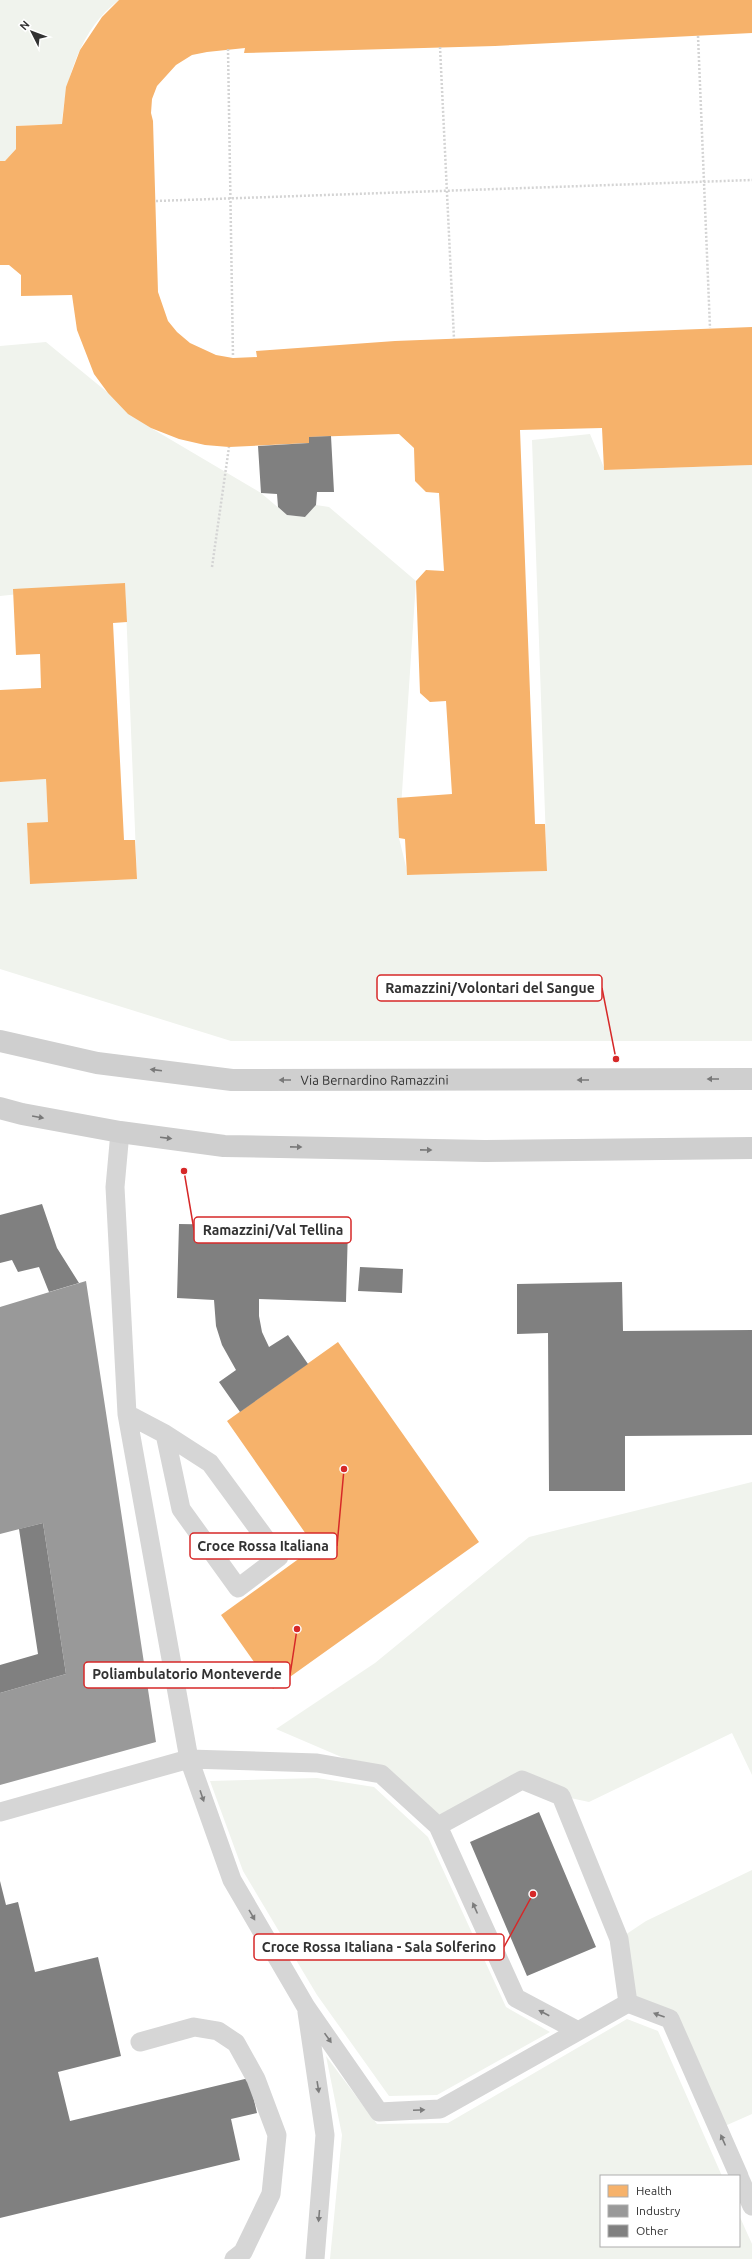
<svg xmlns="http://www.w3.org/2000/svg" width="752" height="2259" font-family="Ubuntu,sans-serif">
  <rect width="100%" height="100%" fill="#fff"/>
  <path fill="#f0f3ed" d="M0,0H119C81,28 65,79 62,124L16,126V149L5,161H0Z
    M46,342L151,428L261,493L287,515L305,517L316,505L329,507L416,581L399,838L408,875L547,871L532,440L590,434L605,470L752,465V1041H231L0,969V782L46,779L48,822L27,824L30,884L137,879L125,583L0,596V346Z
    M752,1482V1775L732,1733L589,1802L561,1796L522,1780L438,1826L381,1774L276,1729L375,1663L529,1537Z
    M317,1778L374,1787L428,1837L506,2007L550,2032L437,2095L389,2096L317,1995L243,1871L210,1781Z
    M752,1870V2114L718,2129L670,2019L628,2003L619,1939L646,1921Z
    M627,2019L658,2031L722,2176H601V2246H739V2215L752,2244V2259H330L342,2135L326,2056L377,2124L448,2123Z"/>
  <path fill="#f6b26b" d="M119,0H752V33L495,46L244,53L245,48L207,52L192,55L176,65L157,86L152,99L151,113L153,121L158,292L168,321L177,332L190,343L216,355L233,358L257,357L256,351L395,341L752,327V465L604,470L602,428L520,430L535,824H545L547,871L407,875L405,839L399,838L397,798L452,794L446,701L430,702L420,693L416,581L426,570L444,571L439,493L426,492L415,481L414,448L399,434L309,437V443L229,447L205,445L179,439L151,428L128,414L108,393L94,374L77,330L72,295L21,296V275L9,265H0V161H5L16,149V126L62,124L66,87L80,50L102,17Z
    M125,583L127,622L113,623L124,840H135L137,879L30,884L27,823L48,822L46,779L0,782V690L41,688L40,654L16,655L13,589Z
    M338,1342L479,1542L273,1689L221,1615L315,1547L227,1421Z"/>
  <path fill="#999" d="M86,1281L156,1742L0,1785V1693L66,1674L43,1523L0,1534V1307Z"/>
  <path fill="#808080" d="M331,436L334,492H317L316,505L305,517L287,515L278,507L277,494L261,493L258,446L309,443V437Z
    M42,1204L57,1248L79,1283L49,1292L39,1267L18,1272L12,1260L0,1263V1215Z
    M179,1224L348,1227L346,1302L259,1299V1316L262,1332L269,1347L288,1335L308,1364L240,1412L219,1382L236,1370L222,1345L216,1326L214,1300L177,1298Z
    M360,1267L403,1269L402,1293L358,1291Z
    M622,1282L623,1331L752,1330V1435L625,1436V1491H549L548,1333L517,1334V1284Z
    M43,1523L66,1674L0,1693V1665L38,1654L19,1529Z
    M539,1812L596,1947L527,1976L470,1842Z
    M0,1881L6,1905L18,1902L35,1972L98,1957L121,2056L58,2072L70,2121L249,2078L257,2113L231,2119L240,2160L0,2218Z"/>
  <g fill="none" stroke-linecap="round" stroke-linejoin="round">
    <path stroke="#d4d4d4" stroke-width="2.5" stroke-dasharray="2 2" stroke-linecap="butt" d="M698,36L710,328
      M440,47L454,339
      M228,49L233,357
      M156,201L752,180
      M212,567L229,447"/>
    <path stroke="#d6d6d6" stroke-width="19" d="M127,1414L165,1434L181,1509L238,1588L279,1557L210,1463L165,1434
      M0,1812L189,1759L317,1763L381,1774L438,1826L522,1780L561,1796L619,1939L628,2003L440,2109L379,2112L306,2007L232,1880L189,1759L127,1414L115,1187L120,1132
      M438,1826L516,1998L578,2031
      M628,2003L670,2019L739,2176
      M307,2012L325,2135L315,2259
      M140,2042L194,2027L218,2031L236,2043L256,2079L277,2135L271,2194L243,2252L234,2259
      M739,2177L752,2206"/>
    <g stroke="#cfcfcf" stroke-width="22">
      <path id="s1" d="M0,1041L97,1063L232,1080L752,1079"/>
      <path d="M0,1108L22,1114L120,1132L224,1146L485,1151L752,1148"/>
    </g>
  </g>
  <defs><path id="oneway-solid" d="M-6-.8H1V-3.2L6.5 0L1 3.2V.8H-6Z"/></defs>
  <g fill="#797979">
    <use href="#oneway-solid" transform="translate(156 1070) rotate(-173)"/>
    <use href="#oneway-solid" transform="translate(713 1079) rotate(180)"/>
    <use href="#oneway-solid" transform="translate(285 1080) rotate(180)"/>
    <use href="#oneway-solid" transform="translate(583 1080) rotate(180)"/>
    <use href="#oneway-solid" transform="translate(38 1117) rotate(10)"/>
    <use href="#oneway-solid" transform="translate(166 1138) rotate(7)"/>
    <use href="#oneway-solid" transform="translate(296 1147) rotate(1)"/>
    <use href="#oneway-solid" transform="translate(426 1150) rotate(1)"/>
  </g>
  <g fill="#7c7c7c">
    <use href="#oneway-solid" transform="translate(202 1796) rotate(71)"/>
    <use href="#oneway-solid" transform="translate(475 1908) rotate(-114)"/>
    <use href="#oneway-solid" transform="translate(252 1915) rotate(60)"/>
    <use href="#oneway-solid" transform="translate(544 2013) rotate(-152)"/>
    <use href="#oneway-solid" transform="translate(659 2015) rotate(-160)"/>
    <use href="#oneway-solid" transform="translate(328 2038) rotate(55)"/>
    <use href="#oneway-solid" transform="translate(318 2087) rotate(81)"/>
    <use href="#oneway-solid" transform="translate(419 2110) rotate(-3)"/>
    <use href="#oneway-solid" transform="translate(723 2140) rotate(-114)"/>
    <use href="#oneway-solid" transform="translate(319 2216) rotate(95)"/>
  </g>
  <g text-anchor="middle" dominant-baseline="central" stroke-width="4" stroke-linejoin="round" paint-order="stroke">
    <g font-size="13" fill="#323232" stroke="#fff">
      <text stroke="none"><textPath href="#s1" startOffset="378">Via Bernardino Ramazzini</textPath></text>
    </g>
  </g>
  <path fill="none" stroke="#d62828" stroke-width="1.5" d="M616 1059L602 988M184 1171L194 1230M344 1469L337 1546M297 1629L290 1675M533 1894L504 1947"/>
  <g fill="#d62828" stroke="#fff" stroke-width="1.5">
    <circle cx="616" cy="1059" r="4"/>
    <circle cx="184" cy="1171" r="4"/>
    <circle cx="344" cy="1469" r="4"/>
    <circle cx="297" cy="1629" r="4"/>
    <circle cx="533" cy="1894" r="4"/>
  </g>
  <g fill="#fff" stroke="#d62828" stroke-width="1.5">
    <rect x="377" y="975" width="225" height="26" rx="4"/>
    <rect x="194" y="1217" width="157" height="26" rx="4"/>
    <rect x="190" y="1533" width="147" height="26" rx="4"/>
    <rect x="84" y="1662" width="206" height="26" rx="4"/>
    <rect x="254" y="1934" width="250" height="26" rx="4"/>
  </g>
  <g font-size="14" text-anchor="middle" font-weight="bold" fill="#323232">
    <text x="490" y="993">Ramazzini/Volontari del Sangue</text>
    <text x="273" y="1235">Ramazzini/Val Tellina</text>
    <text x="263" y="1551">Croce Rossa Italiana</text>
    <text x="187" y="1679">Poliambulatorio Monteverde</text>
    <text x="379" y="1952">Croce Rossa Italiana - Sala Solferino</text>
  </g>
  <rect x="600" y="2175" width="140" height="72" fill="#ffffff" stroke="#adadad"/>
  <rect x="608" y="2185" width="20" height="12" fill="#f6b26b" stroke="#adadad"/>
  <text x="636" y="2195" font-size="12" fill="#323232">Health</text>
  <rect x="608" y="2205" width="20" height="12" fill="#999999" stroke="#adadad"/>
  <text x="636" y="2215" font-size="12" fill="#323232">Industry</text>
  <rect x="608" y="2225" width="20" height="12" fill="#808080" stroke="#adadad"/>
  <text x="636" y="2235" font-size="12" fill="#323232">Other</text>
  <g transform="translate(32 32) rotate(312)" stroke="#ffffff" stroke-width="3" paint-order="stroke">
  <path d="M0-3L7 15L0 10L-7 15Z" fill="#323232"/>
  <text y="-6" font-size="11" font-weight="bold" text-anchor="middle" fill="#323232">N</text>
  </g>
</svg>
